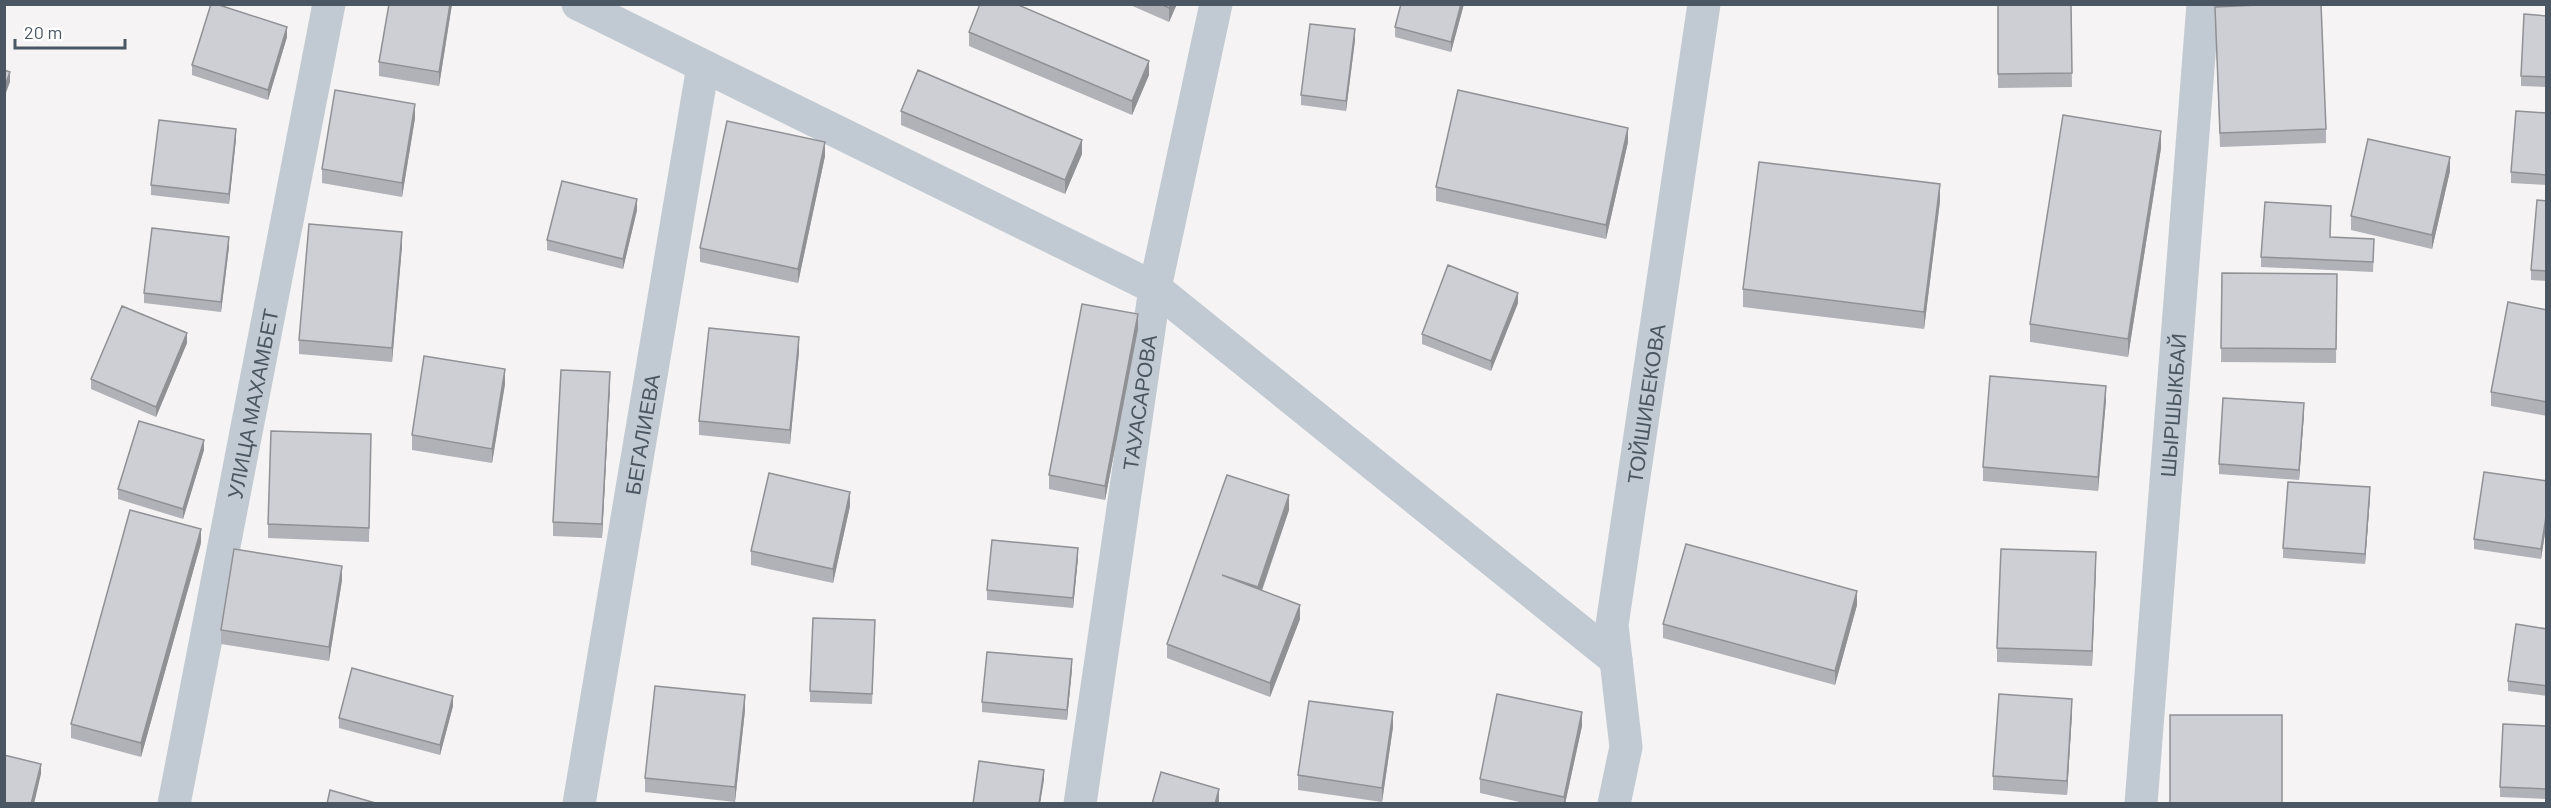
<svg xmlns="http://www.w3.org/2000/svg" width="2551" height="808" font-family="Barlow,sans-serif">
  <rect width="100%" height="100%" fill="#f5f3f3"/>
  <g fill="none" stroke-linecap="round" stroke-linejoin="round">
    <g stroke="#c1cad2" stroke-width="33">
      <path d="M578,4L1155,288L1616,660"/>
      <path id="s1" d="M174,804L329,4"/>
      <path id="s2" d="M579,804L703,66"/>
      <path id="s3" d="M1080,804L1155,288L1216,4"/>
      <path id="s4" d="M1614,804L1626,747L1612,625L1704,4"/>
      <path id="s5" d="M2141,804L2203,4"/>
    </g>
  </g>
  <path fill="#b0b2b7" d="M452,4L439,86L379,76V62Z
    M1128,4H1177L1169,22Z
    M1464,4L1451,52L1395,37V27Z
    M1998,4H2071L2072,87L1998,88Z
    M2215,7L2326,129V143L2220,147Z
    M2547,16V87L2521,86V76Z
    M969,32L1149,75L1132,115L969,46Z
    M287,37L268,100L192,75V65Z
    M1355,40L1346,111L1301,105V95Z
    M901,111L1082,154L1065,194L901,125Z
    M2547,113V185L2511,183V172Z
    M415,118L402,197L322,183V169Z
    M236,139L229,204L151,195V185Z
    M1628,142L1606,239L1436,201V187Z
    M2161,148L2128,357L2030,342V324Z
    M825,156L798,283L700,262V248Z
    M2450,171L2432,249L2351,230V216Z
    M1940,201L1924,329L1743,307V289Z
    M2547,201V281L2531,280V270Z
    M637,210L623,269L547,250V240Z
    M2331,216L2330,237L2374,249L2373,272L2261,267V257Z
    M402,246L392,362L299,354V340Z
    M229,247L221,312L144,303V293Z
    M2222,273L2337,274L2336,363L2221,362Z
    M1518,303L1491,371L1422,344V334Z
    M2547,310V416L2491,406V392Z
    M1138,329L1105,500L1049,489V475Z
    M187,343L156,417L91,389V379Z
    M799,352L790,444L699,435V421Z
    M505,384L492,463L412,450V435Z
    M610,386L602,538L553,536V522Z
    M2106,400L2098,491L1983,481V467Z
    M2304,414L2299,480L2219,474V464Z
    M371,448L369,542L268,538V524Z
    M204,450L183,519L118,499V489Z
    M2547,481V520L2541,559L2474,549V539Z
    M2370,497L2365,564L2283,558V548Z
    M850,506L833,583L751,565V551Z
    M1289,510L1262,591L1300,619L1270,697L1167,658V644Z
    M201,543L141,757L71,738V724Z
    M1078,558L1073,608L987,600V590Z
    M2096,567L2092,666L1997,662V648Z
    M342,580L329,661L221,644V630Z
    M1857,605L1835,685L1663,638V624Z
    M2547,629V696L2508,691V681Z
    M875,630L872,704L810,702V691Z
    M1072,669L1067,720L982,712V702Z
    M453,706L440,755L339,728V718Z
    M745,710L735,802L645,792V778Z
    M2072,713L2067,795L1993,790V776Z
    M1582,726L1565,804H1528L1480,793V779Z
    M2547,726V799L2500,797V787Z
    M1393,727L1382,802L1298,790V775Z"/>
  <path fill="#909195" d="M450,4H452L439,86V72Z
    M1171,4H1177L1169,22V8Z
    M1461,4H1464L1451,52V42Z
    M287,27V37L268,100V90Z
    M1355,29V40L1346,111V101Z
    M1149,61V75L1132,115V101Z
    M10,72V82L4,98V88Z
    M415,104V118L402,197V183Z
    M1628,128V142L1606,239V225Z
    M236,129V139L229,204V194Z
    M2161,131V148L2128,357V339Z
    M1082,140V154L1065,194V180Z
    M825,142V156L798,283V269Z
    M2450,157V171L2432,249V235Z
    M1940,184V201L1924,329V312Z
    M637,199V210L623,269V259Z
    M402,232V246L392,362V348Z
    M229,237V247L221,312V302Z
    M1518,293V303L1491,371V361Z
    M1138,314V329L1105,500V486Z
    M187,333V343L156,417V407Z
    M799,337V352L790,444V430Z
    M505,369V384L492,463V449Z
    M610,372V386L602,538V524Z
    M2106,386V400L2098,491V477Z
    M2304,403V414L2299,480V470Z
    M204,440V450L183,519V509Z
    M2370,487V497L2365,564V554Z
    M850,492V506L833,583V569Z
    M1289,495V510L1258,601V587Z
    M2547,510V520L2541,559V549Z
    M201,529V543L141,757V743Z
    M1078,548V558L1073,608V598Z
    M2096,552V567L2092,666V651Z
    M342,566V580L329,661V647Z
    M1857,591V605L1835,685V671Z
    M1300,605V619L1270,697V683Z
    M1072,659V669L1067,720V710Z
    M745,695V710L735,802V787Z
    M453,696V706L440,755V745Z
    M2072,699V713L2067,795V781Z
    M1393,712V727L1382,802V788Z
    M1582,712V726L1565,804H1564V797Z
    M41,764V774L34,804H31Z
    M1044,770V780L1040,804H1039Z
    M1219,789V804H1215Z"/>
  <path fill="#cdcfd5" stroke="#909195" stroke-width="1.5" d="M211,4H216L287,27L268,90L192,65Z
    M389,4H450L439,72L379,62Z
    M980,4H1016L1149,61L1132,101L969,32Z
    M1161,4H1171L1169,8Z
    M1401,4H1461L1451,42L1395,27Z
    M1998,4H2071L2072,73L1998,74Z
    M2280,4H2321L2326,129L2220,133L2215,7Z
    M2524,14L2547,16V77L2521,76Z
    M1310,24L1355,29L1346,101L1301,95Z
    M4,70L10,72L4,88Z
    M918,70L1082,140L1065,180L901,111Z
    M335,90L415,104L402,183L322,169Z
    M1458,90L1628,128L1606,225L1436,187Z
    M2516,111L2547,113V175L2511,172Z
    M2063,115L2161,131L2128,339L2030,324Z
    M159,120L236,129L229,194L151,185Z
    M727,121L825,142L798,269L700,248Z
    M2368,139L2450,157L2432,235L2351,216Z
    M1759,162L1940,184L1924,312L1743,289Z
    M562,181L637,199L623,259L547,240Z
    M2537,200L2547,201V271L2531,270Z
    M2265,202L2331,206L2330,237L2374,239L2373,262L2261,257Z
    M309,224L402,232L392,348L299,340Z
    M152,228L229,237L221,302L144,293Z
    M1448,265L1518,293L1491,361L1422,334Z
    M2222,273L2337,274L2336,349L2221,348Z
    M2508,302L2547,310V402L2491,392Z
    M1082,304L1138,314L1105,486L1049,475Z
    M122,306L187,333L156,407L91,379Z
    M709,328L799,337L790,430L699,421Z
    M424,356L505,369L492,449L412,435Z
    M561,370L610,372L602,524L553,522Z
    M1990,376L2106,386L2098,477L1983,467Z
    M2223,398L2304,403L2299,470L2219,464Z
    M139,421L204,440L183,509L118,489Z
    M271,431L371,434L369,528L268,524Z
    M2484,472L2547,481V510L2541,549L2474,539Z
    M769,473L850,492L833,569L751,551Z
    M1227,475L1289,495L1258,587L1222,575L1300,605L1270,683L1167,644Z
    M2288,482L2370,487L2365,554L2283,548Z
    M130,510L201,529L141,743L71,724Z
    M992,540L1078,548L1073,598L987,590Z
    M1686,544L1857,591L1835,671L1663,624Z
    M234,549L342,566L329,647L221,630Z
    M2001,549L2096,552L2092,651L1997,648Z
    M813,618L875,620L872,694L810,691Z
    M2516,624L2547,629V686L2508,681Z
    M987,652L1072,659L1067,710L982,702Z
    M352,668L453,696L440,745L339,718Z
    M655,686L745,695L735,787L645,778Z
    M1497,694L1582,712L1564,797L1480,779Z
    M1999,694L2072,699L2067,781L1993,776Z
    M1309,701L1393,712L1382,788L1298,775Z
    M2170,715H2282V804H2170Z
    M2503,724L2547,726V789L2500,787Z
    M4,755L41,764L31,804H4Z
    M979,761L1044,770L1039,804H973Z
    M1161,772L1219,789L1215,804H1152Z
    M330,790L379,804H327Z"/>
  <g text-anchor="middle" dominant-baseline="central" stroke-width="6" stroke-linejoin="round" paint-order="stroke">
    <g font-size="21" fill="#4a5661" stroke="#fff">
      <text stroke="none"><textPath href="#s3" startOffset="406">ТАУАСАРОВА</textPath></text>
      <text stroke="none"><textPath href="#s1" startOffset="408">УЛИЦА МАХАМБЕТ</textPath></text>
      <text stroke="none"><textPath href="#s4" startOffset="405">ТОЙШИБЕКОВА</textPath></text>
      <text stroke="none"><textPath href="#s5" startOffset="400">ШЫРШЫКБАЙ</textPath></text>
      <text stroke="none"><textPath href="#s2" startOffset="375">БЕГАЛИЕВА</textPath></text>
    </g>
  </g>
  <rect width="2551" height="808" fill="none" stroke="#4a5661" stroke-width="12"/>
  <path d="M15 39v9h110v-9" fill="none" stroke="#4a5661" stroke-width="3"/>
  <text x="24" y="39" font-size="18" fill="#4a5661" stroke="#ffffff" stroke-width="4.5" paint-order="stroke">20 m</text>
</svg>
